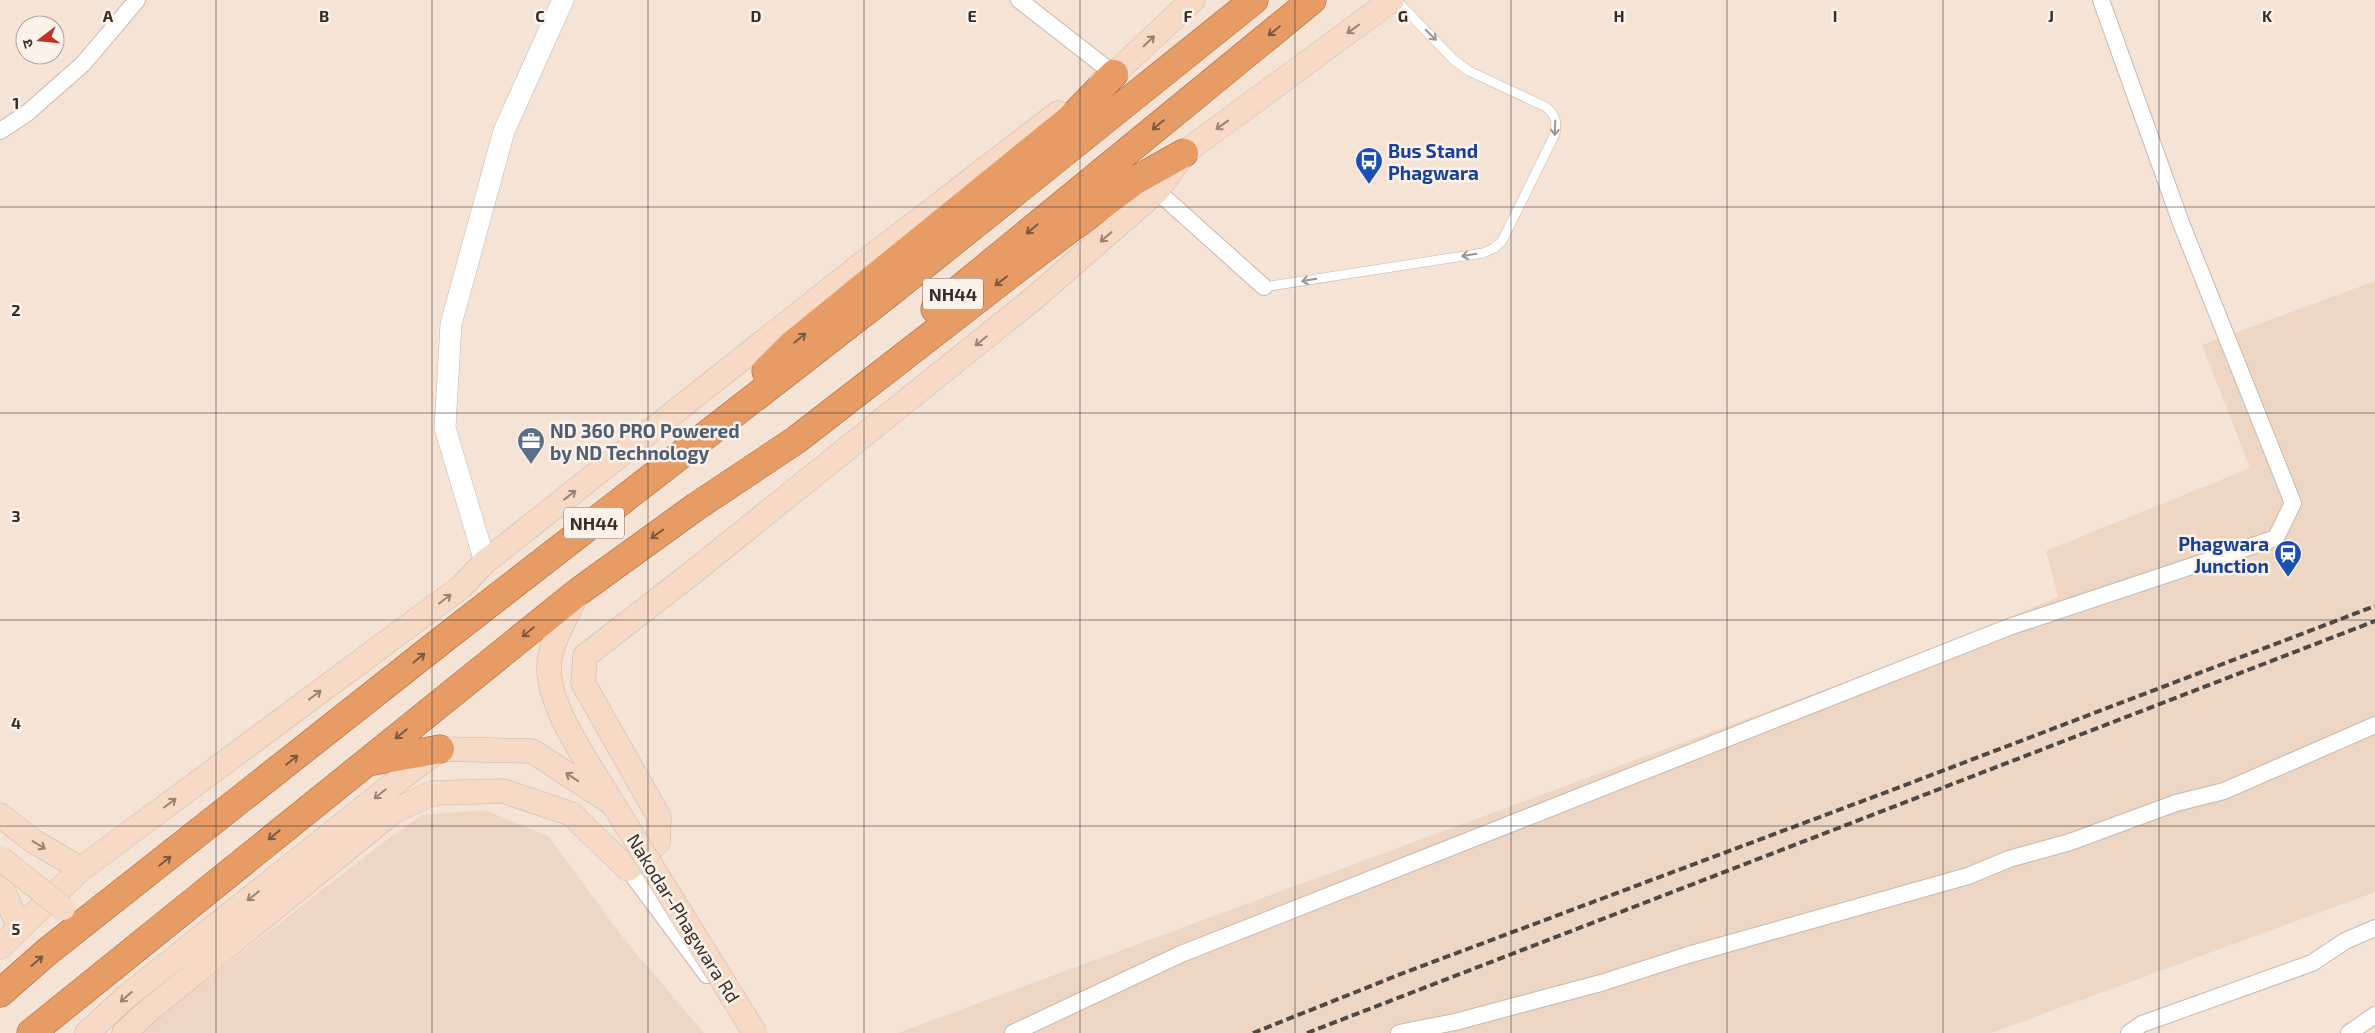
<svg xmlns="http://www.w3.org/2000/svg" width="2375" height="1033" font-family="'Exo 2','Noto Sans Devanagari',sans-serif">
  <rect width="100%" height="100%" fill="#f5e3d6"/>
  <path fill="#eed6c5" d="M2375,281V892L1991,1033H898L1908,659L2058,597L2046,551L2250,468L2202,345Z
    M485,810L548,836L624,939L704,1033H141L152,1022L381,844L422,815Z"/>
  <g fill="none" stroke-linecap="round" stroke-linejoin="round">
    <defs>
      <path id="service" d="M1264,287L1483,253L1494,248L1502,241L1555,134C1557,122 1556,115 1546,107L1469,71L1455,61L1396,0"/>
      <path id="minor" d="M1019,0L1114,74
        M0,131L26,114L83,64L137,0
        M1157,191L1264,287
        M628,869L707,975
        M1013,1033L1181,954L2009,627L2276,538L2293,503L2181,223L2101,0
        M1399,1033L1455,1022L1601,983L1688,955L1968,876L2009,859L2070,842L2176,803L2224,791L2375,725
        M2129,1033L2142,1024L2312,963L2345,941L2375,928
        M2349,1033L2375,1015"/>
      <path id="tertiary" d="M485,562L445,428L451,324L504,131L563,0"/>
      <path id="secondary" d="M1100,84L1114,74L1193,0
        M578,592C570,611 557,631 551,652C538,696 588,761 610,799
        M0,815L33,841L81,869
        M0,888L4,892L19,928
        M0,947L81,869L461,587L485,562L863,263L1058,113
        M87,1033L127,996L387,789L440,749L532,751L613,804
        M124,1033L148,1011L394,811L433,793L503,791L571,814L628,869L658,842L659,817L583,683L585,656L692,573L1033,299L1157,191L1184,153L1392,0"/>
      <path id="trunk" d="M935,309L1312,0
        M766,371L793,344L1070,119L1114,74
        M368,762L440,749
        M0,993L48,951L446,637L888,294L1254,0
        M31,1033L578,592L697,506L796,440L1027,261L1134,181L1184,153"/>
    </defs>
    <use href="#service" stroke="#c9b7ab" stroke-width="10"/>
    <use href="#minor" stroke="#c9b7ab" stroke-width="18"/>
    <use href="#tertiary" stroke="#c9b7ab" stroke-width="22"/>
    <use href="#secondary" stroke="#c9b7ab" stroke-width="25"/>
    <use href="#trunk" stroke="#a56537" stroke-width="29"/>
    <use href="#service" stroke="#fff" stroke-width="9"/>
    <use href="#minor" stroke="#fff" stroke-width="16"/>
    <use href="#tertiary" stroke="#fff" stroke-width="21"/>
    <use href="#secondary" stroke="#f6dac5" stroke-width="24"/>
    <use href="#trunk" stroke="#e79c66" stroke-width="28"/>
    <path stroke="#504842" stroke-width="4" stroke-dasharray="8 4" stroke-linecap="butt" d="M1253,1033L1406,972L1892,790L2375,606
      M1307,1033L2375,621"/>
    <defs>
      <path id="secondary-bridge" d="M613,804L755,1033
        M0,858L63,908"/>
    </defs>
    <use href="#secondary-bridge" stroke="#c9b7ab" stroke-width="25" stroke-linecap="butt"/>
    <use href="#secondary-bridge" stroke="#f6dac5" stroke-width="24"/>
  </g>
  <defs><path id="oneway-shaft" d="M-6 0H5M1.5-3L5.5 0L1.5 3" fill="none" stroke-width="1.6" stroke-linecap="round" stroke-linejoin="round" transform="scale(1.25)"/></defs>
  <g stroke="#968477">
    <use href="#oneway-shaft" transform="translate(1353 29) rotate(144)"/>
    <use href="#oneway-shaft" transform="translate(1149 41) rotate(-44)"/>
    <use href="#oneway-shaft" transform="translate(1222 125) rotate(144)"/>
    <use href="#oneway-shaft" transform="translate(1106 237) rotate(139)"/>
    <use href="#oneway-shaft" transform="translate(981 341) rotate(141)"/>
    <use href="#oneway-shaft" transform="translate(570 495) rotate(-38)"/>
    <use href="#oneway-shaft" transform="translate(445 599) rotate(-37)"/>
    <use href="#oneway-shaft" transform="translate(315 695) rotate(-37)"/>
    <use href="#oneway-shaft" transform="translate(572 777) rotate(-147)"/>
    <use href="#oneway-shaft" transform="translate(380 794) rotate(141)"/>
    <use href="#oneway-shaft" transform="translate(170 803) rotate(-37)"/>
    <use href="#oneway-shaft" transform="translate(39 845) rotate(31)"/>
    <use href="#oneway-shaft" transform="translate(253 896) rotate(141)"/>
    <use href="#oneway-shaft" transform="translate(126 997) rotate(139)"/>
  </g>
  <g stroke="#7c5a41">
    <use href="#oneway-shaft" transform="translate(1274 31) rotate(141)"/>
    <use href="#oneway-shaft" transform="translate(1158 125) rotate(140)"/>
    <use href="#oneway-shaft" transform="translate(1032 229) rotate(140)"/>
    <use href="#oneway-shaft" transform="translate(1001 281) rotate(142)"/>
    <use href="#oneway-shaft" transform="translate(800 338) rotate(-39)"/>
    <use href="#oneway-shaft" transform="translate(657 534) rotate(144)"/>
    <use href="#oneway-shaft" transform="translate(528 632) rotate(141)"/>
    <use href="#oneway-shaft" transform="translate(419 658) rotate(-39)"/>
    <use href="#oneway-shaft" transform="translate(401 734) rotate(141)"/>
    <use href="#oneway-shaft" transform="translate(292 760) rotate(-39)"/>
    <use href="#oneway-shaft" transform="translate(274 835) rotate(141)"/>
    <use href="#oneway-shaft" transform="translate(165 861) rotate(-39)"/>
    <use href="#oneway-shaft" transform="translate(37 961) rotate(-41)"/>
  </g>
  <g stroke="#9a9694">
    <use href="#oneway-shaft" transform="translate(1431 35) rotate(45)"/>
    <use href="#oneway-shaft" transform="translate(1555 128) rotate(92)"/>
    <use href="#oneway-shaft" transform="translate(1469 255) rotate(171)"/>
    <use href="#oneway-shaft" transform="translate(1309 280) rotate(171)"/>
  </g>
  <path fill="none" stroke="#352e29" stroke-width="1" stroke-opacity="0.55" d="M216,0V1033M432,0V1033M648,0V1033M864,0V1033M1080,0V1033M1295,0V1033M1511,0V1033M1727,0V1033M1943,0V1033M2159,0V1033M0,207H2375M0,413H2375M0,620H2375M0,826H2375"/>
  <defs>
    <symbol id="bus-pin" viewBox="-11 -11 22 30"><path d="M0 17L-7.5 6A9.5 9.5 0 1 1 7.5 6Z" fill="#1a4fb4" stroke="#fdf2ea"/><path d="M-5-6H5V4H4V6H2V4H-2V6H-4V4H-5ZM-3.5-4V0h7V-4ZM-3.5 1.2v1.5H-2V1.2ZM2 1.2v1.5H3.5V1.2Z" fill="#fff"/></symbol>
    <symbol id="office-pin" viewBox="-11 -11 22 30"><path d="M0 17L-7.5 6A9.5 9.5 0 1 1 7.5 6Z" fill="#5c6f8a" stroke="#fdf2ea"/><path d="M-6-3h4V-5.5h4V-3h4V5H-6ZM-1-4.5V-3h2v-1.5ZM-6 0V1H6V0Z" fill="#fff"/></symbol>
    <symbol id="station-pin" viewBox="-11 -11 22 30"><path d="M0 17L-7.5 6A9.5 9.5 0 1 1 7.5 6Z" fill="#1a4fb4" stroke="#fdf2ea"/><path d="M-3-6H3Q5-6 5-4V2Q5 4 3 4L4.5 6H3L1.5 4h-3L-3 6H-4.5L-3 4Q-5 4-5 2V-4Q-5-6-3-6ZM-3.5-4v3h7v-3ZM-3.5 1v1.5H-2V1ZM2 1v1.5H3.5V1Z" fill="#fff"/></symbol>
  </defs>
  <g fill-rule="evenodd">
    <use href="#bus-pin" x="1353" y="145" width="32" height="43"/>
    <use href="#office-pin" x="515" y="425" width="32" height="43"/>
    <use href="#station-pin" x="2272" y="538" width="32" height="43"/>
  </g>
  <g text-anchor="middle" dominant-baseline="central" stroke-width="5" stroke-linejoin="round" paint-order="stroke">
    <g fill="#fdf2ea" stroke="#716963" stroke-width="1">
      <rect x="923" y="278.5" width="60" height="31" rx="4"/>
      <rect x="564" y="507.5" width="60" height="31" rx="4"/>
    </g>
    <g font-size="18" font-weight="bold" fill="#352e29">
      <text x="953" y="294">NH44</text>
      <text x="594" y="523">NH44</text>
    </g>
    <g font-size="19" font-weight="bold" fill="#164399" stroke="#fdf2ea" text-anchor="start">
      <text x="1388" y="150">Bus Stand<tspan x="1388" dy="22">Phagwara</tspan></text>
      <text x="2269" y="543" text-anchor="end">Phagwara<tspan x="2269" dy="22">Junction</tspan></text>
    </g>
    <g font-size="19" font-weight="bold" fill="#4e5e75" stroke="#fdf2ea" text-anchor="start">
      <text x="550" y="430">ND 360 PRO Powered<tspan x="550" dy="22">by ND Technology</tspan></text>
    </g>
    <g font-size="19" fill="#352e29" stroke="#fdf2ea">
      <text transform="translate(684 918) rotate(58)">Nakodar-Phagwara Rd</text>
    </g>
  </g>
  <g font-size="16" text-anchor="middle" font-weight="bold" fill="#352e29" stroke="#fdf2ea" stroke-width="5" stroke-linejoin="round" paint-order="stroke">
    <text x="108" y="22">A</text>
    <text x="324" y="22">B</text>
    <text x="540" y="22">C</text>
    <text x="756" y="22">D</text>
    <text x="972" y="22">E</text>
    <text x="1188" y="22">F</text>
    <text x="1403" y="22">G</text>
    <text x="1619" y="22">H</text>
    <text x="1835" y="22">I</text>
    <text x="2051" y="22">J</text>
    <text x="2267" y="22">K</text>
    <text x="16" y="109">1</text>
    <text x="16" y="316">2</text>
    <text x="16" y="522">3</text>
    <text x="16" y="729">4</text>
    <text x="16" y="935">5</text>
  </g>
  <g transform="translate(40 40) rotate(254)"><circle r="24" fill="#fdf2ea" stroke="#ada49d"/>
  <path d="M0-4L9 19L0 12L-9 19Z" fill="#c1332a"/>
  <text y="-8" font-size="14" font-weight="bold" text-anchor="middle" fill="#352e29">उ</text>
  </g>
</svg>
